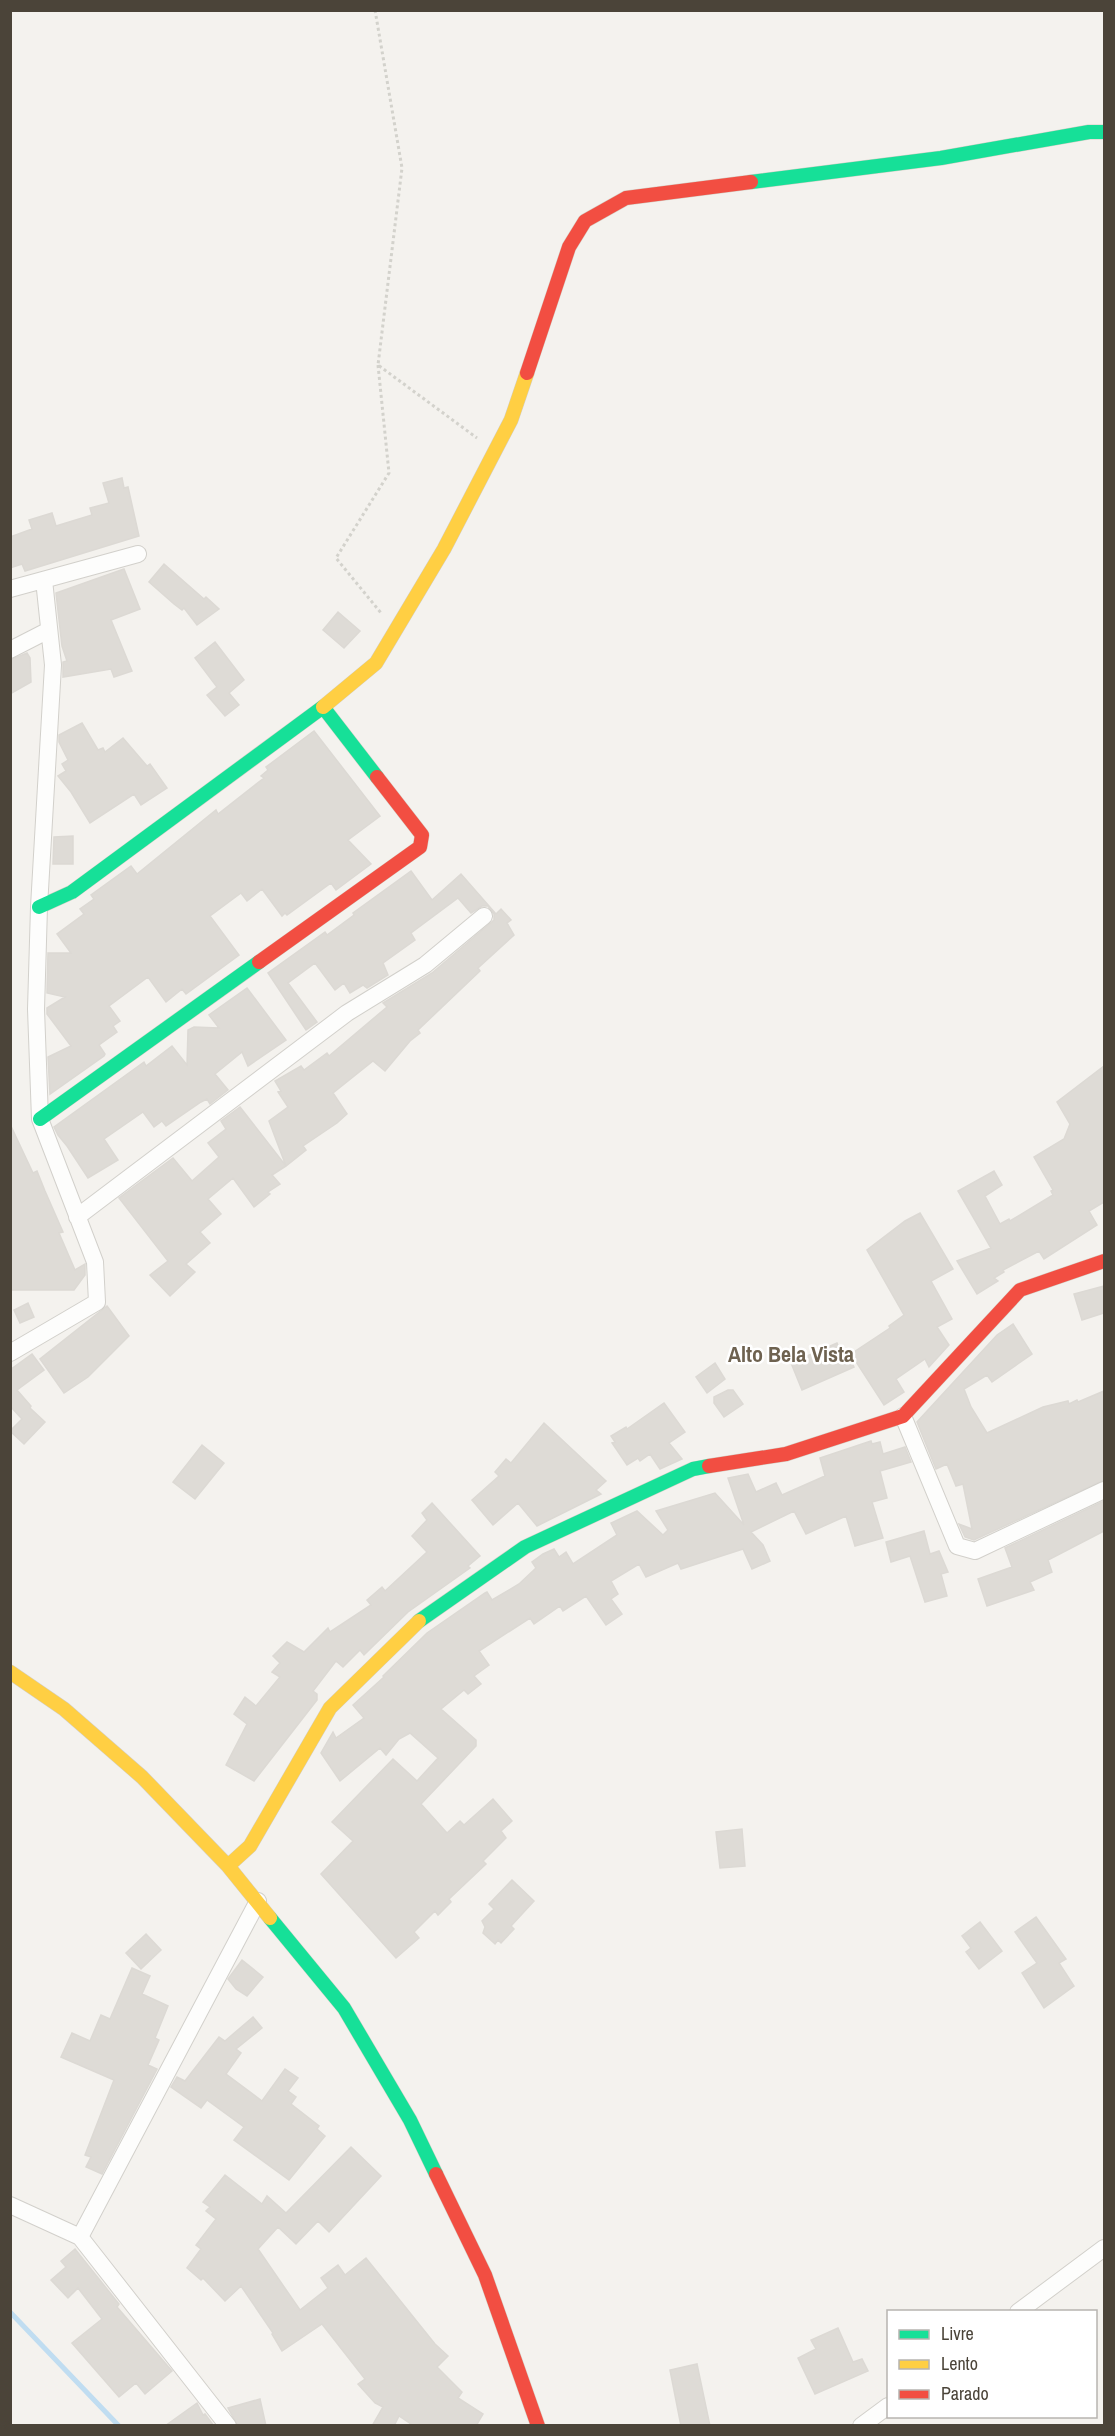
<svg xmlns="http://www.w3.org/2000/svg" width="1115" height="2436" font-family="'Archivo Narrow',sans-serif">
  <rect width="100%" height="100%" fill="#f4f2ee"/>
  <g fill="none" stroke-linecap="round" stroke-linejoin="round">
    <path stroke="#c0ddf1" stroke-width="5" d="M10,2312L119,2426"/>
  </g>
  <path fill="#dedbd6" stroke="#dcd9d4" stroke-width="1.5" d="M122,478L124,488L128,487L139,536L25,571L22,564L10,568V537L32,529L29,520L52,513L56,526L92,515L90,508L109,503L103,483Z
    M164,564L204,599L206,597L219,609L197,625L184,608L182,610L174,604L149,582Z
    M124,569L140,609L111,620L132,671L114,677L111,669L63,677V662L67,661L62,646L56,593Z
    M338,612L360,631L344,648L323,630Z
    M215,642L244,680L229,693L239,705L225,716L207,695L217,687L195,658Z
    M27,653L30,658L31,682L10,694V660Z
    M82,723L98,750L103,748L105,752L123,738L147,766L150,764L167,788L141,805L134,794L90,823L71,792L58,776L66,771L62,764L68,760L59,742V735Z
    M314,731L380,816L348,840L371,864L336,890L331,883L287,915L285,913L282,916L262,889L247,901L241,893L210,916L239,955L186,994L182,989L166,1002L148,977L109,1006L120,1021L113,1026L117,1032L99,1045L105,1054L104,1056L50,1094L48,1057L71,1046L47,1014V1008L65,997L47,993L48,953H71L57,934L84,914L80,909L94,899L91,895L131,866L137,874L216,810L218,814L264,778L261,776L268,770L266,767Z
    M73,836V864H53L54,837Z
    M411,871L432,900L461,874L496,914L501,909L511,920L507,923L514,935L478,968L480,971L418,1030L420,1033L410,1041L385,1071L373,1061L333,1093L347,1114L337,1123L303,1146L306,1150L286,1166L269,1121L288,1107L278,1092L281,1091L275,1081L301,1066L304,1070L327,1053L329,1056L387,1007L383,1003L432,973L494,920V914L488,906H482L471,913L458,898L411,933L415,940L383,963L388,975L367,988L363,985L350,993L344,983L335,990L315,963L288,983L317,1022L306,1030L268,973L325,932L327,935L354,915L353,913Z
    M247,988L286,1040L248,1066L242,1052L215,1074L228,1090L210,1104L207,1099L201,1102L166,1126L162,1121L154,1127L143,1112L104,1139L118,1160L88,1178L67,1146L58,1135L54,1127L144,1062L146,1066L172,1046L187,1065L188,1030L194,1027L219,1028L209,1015Z
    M1104,1066V1202L1089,1211L1097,1225L1044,1259L1039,1251L1003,1270L1004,1272L994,1278L998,1281L977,1294L957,1261L991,1248L958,1191L994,1171L1002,1185L985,1196L1000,1224L1009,1219L1010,1221L1053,1195L1051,1191L1053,1190L1034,1157L1064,1139L1070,1124L1057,1102Z
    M240,1107L286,1166L272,1175L280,1184L268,1192L270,1194L254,1207L233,1178L208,1199L221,1214L200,1232L210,1243L186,1264L195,1272L170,1296L150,1275L168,1261L119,1198L173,1158L192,1181L219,1157L208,1143L226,1129L221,1121Z
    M10,1124L33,1173L37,1171L45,1191L63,1232L59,1233L75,1270L85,1264V1275L74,1290H10Z
    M920,1213L953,1269L931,1281L952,1319L937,1327L949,1345L929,1367L925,1359L896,1379L904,1392L884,1405L851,1354L890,1328L889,1326L904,1315L867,1250L905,1221Z
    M1104,1286V1313L1082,1320L1074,1294Z
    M28,1303L34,1317L20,1323L14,1310Z
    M107,1306L129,1336L88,1377L64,1393L40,1359Z
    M1013,1324L1032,1354L992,1382L987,1375L964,1389L971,1407L987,1433L1043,1407L1068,1401L1069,1404L1077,1400L1078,1402L1104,1391V1480L974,1540L965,1537L959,1524L972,1529L963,1484L956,1486L947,1464L936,1469L917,1422L997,1335Z
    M837,1343L841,1353L847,1351L854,1367L802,1390L791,1363Z
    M32,1354L44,1370L17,1390L31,1406L30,1408L45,1422L24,1444L10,1431L22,1419L10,1406V1370Z
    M715,1363L725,1379L707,1393L696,1377Z
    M728,1390H733L743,1404L724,1417L714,1403V1397Z
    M664,1403L685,1432L669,1443L682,1459L660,1469L650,1454L640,1461L638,1458L627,1465L612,1443L615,1442L611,1436L626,1427L627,1429Z
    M544,1423L606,1481L596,1490L601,1494L537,1526L518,1503L493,1525L472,1500L499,1476L495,1472L506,1459L511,1463Z
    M871,1441L872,1444L880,1442L883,1454L905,1447L911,1462L880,1471L887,1498L872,1502L883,1538L855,1546L846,1516L806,1534L794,1511L751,1532L763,1545L770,1561L752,1569L743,1549L681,1569L678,1563L646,1577L639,1564L611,1581L618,1594L611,1599L622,1614L606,1625L586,1596L563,1611L560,1606L534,1624L530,1618L479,1651L489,1665L474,1676L481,1684L468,1694L464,1690L441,1709L476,1740V1746L421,1804L447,1833L460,1821L464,1825L493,1799L512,1821L501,1831L506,1838L483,1861L486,1864L449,1899L451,1902L438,1915L435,1911L414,1932L419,1938L396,1958L321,1874L353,1841L332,1822L393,1759L417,1781L438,1758L410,1733L399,1739L386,1755L380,1748L340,1781L321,1753L333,1732L336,1738L364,1718L353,1705L384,1677L383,1676L427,1633L485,1593L487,1592L492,1600L519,1584L536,1568L532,1562L543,1554L554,1549L559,1557L566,1552L573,1564L617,1535L611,1523L637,1511L663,1535L668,1530L656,1511L715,1493L744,1525L728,1478L748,1474L756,1492L776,1483L782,1495L825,1476L820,1458Z
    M202,1445L224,1463L195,1499L173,1482Z
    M1104,1501V1531L1048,1560L1052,1572L1030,1582L1034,1590L987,1606L978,1579L1012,1567L1005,1548Z
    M432,1503L480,1556L468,1566L470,1568L408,1612L364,1655L360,1650L343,1667L336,1661L313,1691L317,1694V1700L254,1781L226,1765L247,1724L234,1714L245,1697L256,1706L280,1677L272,1672L280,1663L273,1656L287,1642L304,1652L328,1628L330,1632L371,1605L367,1600L382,1587L385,1591L427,1552L412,1536L427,1520L422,1513Z
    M924,1531L930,1554L939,1551L948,1572L941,1574L947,1596L925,1602L910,1556L891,1562L886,1542Z
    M742,1829L745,1866L720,1868L716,1832Z
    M512,1880L534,1901L511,1926L514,1929L501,1943L498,1940L495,1944L483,1933L485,1927L482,1921L494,1909L489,1904Z
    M1036,1917L1066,1959L1059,1963L1074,1986L1044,2008L1022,1973L1037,1963L1015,1932Z
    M980,1922L1002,1951L979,1969L966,1952L971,1948L962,1936Z
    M146,1934L161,1950L141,1969L126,1953Z
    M242,1960L263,1977L247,1996L236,1989L228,1979Z
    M132,1968L150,1976L142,1994L168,2006L155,2038L159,2040L148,2065L157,2069L102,2174L86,2167L91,2157L85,2155L114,2080L61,2057L72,2033L90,2041L101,2015L110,2019Z
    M253,2017L262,2028L236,2049L241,2053L226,2074L262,2101L285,2069L298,2078L288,2091L296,2097L291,2104L319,2126L317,2129L325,2136L289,2180L234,2140L244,2127L207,2100L201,2108L171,2087L177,2077L185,2081L219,2037L225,2041Z
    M351,2147L381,2176L329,2232L318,2221L296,2244L278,2227L258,2249L300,2310L328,2288L321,2278L338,2265L345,2275L366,2258L435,2344L448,2356L437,2367L462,2392L458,2398L483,2414L476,2426H414L399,2416L394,2426H372L383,2407L375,2403L358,2384L365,2379L322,2324L282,2351L272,2334L273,2333L241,2286L225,2301L203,2278L201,2280L187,2268L201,2249L196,2245L216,2219L206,2211L210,2207L203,2202L225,2175L262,2204L267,2196L286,2213Z
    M75,2249L119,2304L117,2307L172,2371L145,2394L136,2383L119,2397L72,2343L102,2319L78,2288L68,2298L51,2280L66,2267L61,2261Z
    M838,2328L853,2362L862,2359L868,2371L815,2394L798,2358L816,2349L811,2340Z
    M697,2364L710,2426H681L670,2370Z
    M260,2399L266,2426H238L228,2408Z
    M197,2403L203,2415L205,2414L214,2426H165Z"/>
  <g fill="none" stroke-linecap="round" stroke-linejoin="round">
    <defs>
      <path id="street" d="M10,589L138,554
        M10,650L49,630
        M77,1217L347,1013L425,965L484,916
        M10,1353L97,1302L95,1262L40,1119L36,1009L39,907L53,665L44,580
        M903,1416L957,1546L975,1551L1104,1490
        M10,2205L80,2237L228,2426
        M80,2237L258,1901
        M1018,2312L1104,2248
        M861,2426L888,2406"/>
      <path id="fast" d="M751,182L941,158L1089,132H1104
        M39,907L72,892L323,707L377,777
        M40,1119L259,962
        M419,1621L525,1547L693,1469L709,1466
        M270,1918L344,2008L410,2120L436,2174"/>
      <path id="slow" d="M323,707L376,663L444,549L511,420L527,373
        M10,1672L64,1709L142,1777L228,1866L270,1918
        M228,1866L250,1846L330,1708L419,1621"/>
      <path id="jam" d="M527,373L569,247L585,221L626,198L751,182
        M259,962L420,847L422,835L377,777
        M709,1466L786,1454L903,1416L1020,1290L1104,1261
        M436,2174L485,2275L538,2426"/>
    </defs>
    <use href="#street" stroke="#d2d0cb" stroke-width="18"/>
    <use href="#fast" stroke="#d3cfc5" stroke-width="15"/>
    <use href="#slow" stroke="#d3cfc5" stroke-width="15"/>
    <use href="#jam" stroke="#d3cfc5" stroke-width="15"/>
    <path stroke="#d3d2cc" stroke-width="3" stroke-dasharray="3 3" stroke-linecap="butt" d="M375,10L402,168L378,365L477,438
      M378,365L389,473L336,558L381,613"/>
    <use href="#street" stroke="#fdfdfc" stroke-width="16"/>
    <use href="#fast" stroke="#16e098" stroke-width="14"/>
    <use href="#slow" stroke="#ffcf43" stroke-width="14"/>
    <use href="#jam" stroke="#f24e42" stroke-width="14"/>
  </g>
  <g text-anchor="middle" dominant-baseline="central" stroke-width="5" stroke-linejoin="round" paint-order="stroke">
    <g font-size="22" font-weight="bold" fill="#6e6250" stroke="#fff">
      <text x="791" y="1354">Alto Bela Vista</text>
    </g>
  </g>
  <rect width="1115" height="2436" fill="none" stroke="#4b4439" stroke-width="24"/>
  <rect x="887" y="2310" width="210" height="108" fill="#ffffff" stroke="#b7b4b0" stroke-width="1.5"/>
  <rect x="899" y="2330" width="30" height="9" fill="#16e098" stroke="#b7b4b0" stroke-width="1.5"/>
  <text x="941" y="2340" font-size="18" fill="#4b4439">Livre</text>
  <rect x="899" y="2360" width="30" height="9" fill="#ffcf43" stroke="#b7b4b0" stroke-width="1.5"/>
  <text x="941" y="2370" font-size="18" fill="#4b4439">Lento</text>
  <rect x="899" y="2390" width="30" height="9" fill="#f24e42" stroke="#b7b4b0" stroke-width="1.5"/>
  <text x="941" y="2400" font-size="18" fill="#4b4439">Parado</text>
</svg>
